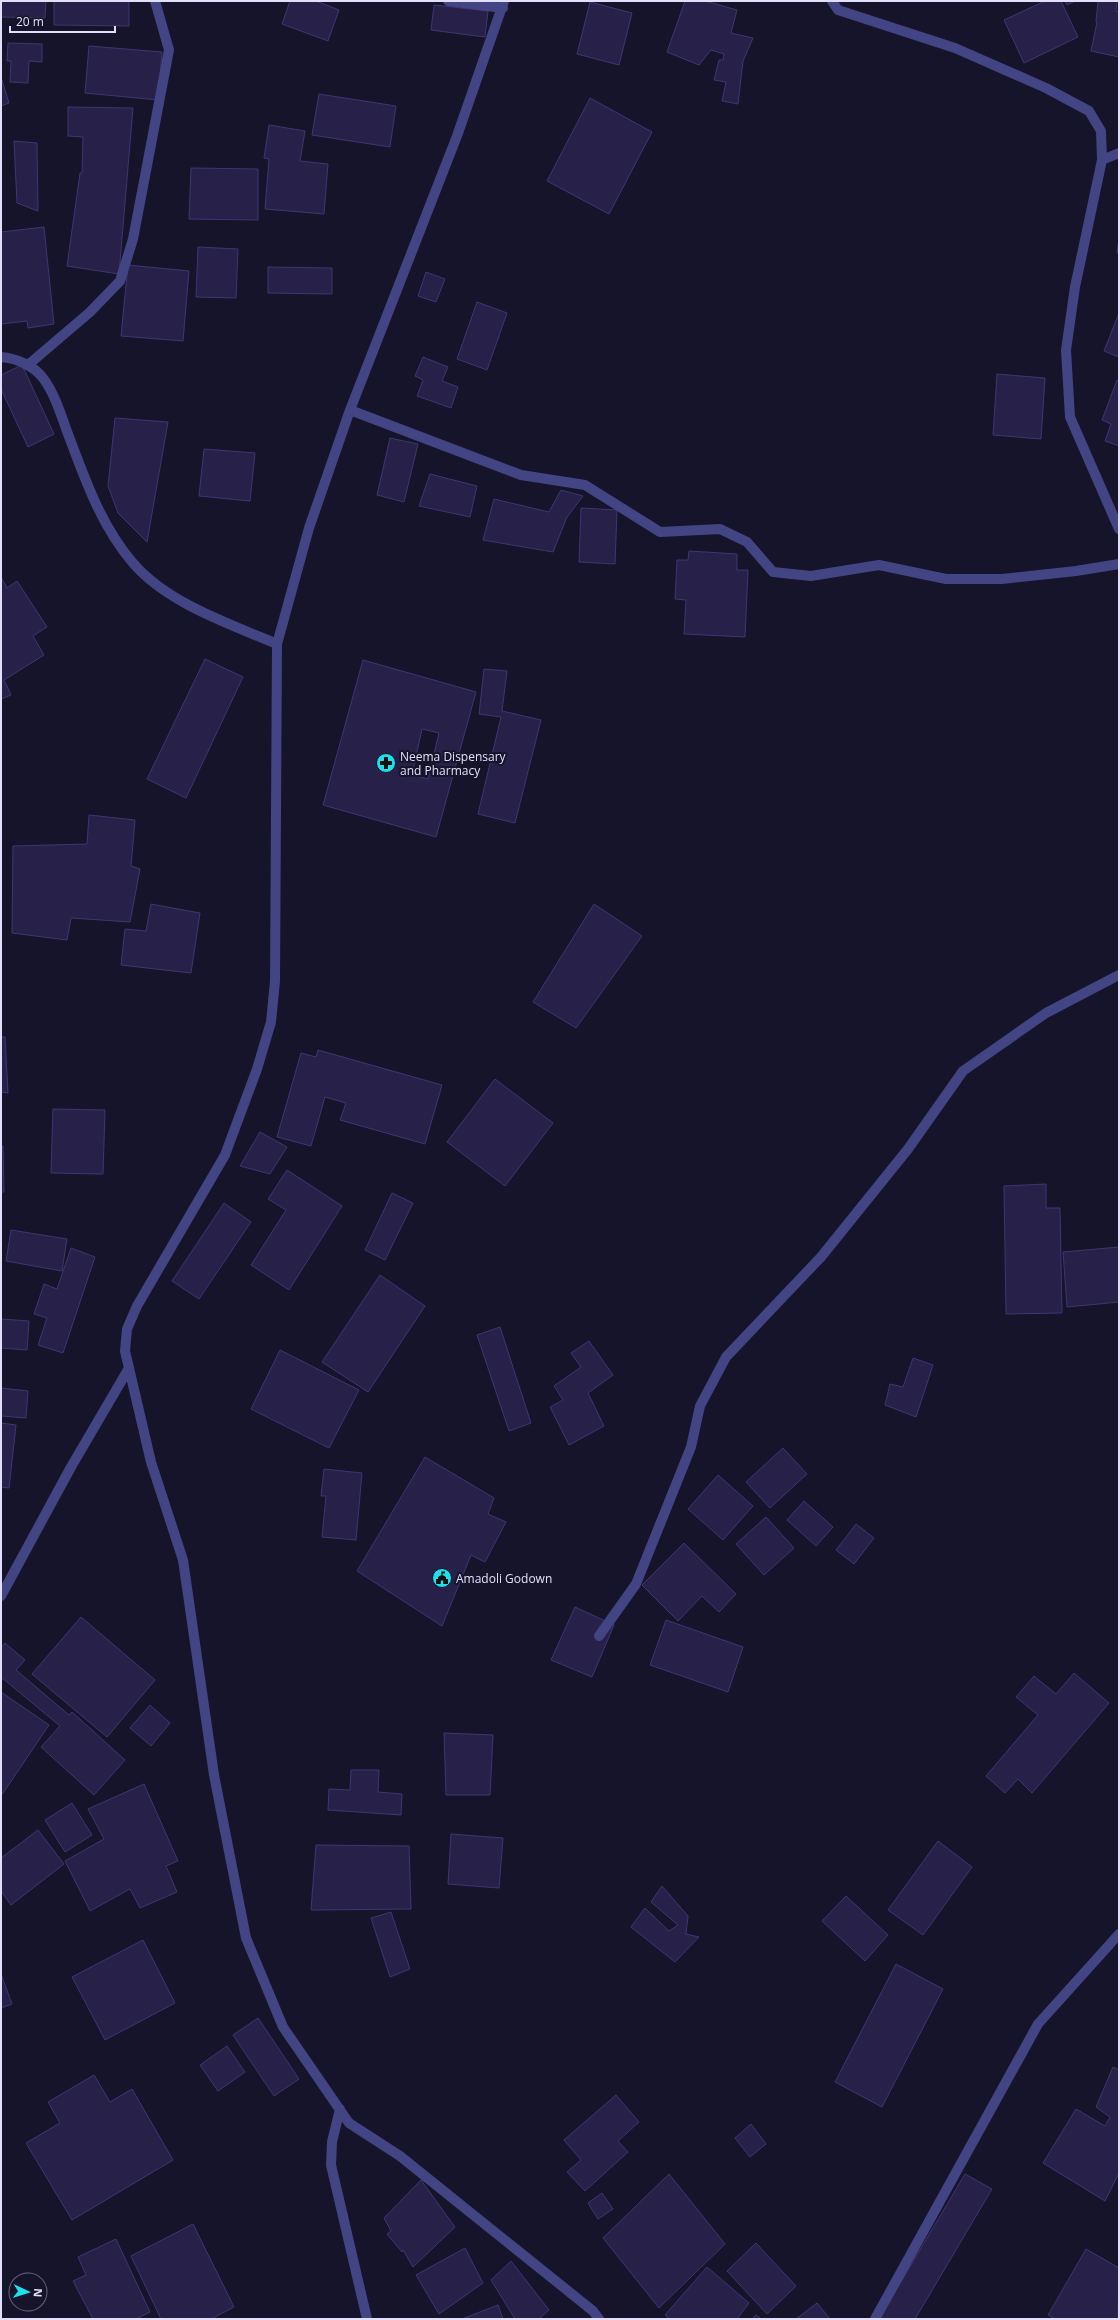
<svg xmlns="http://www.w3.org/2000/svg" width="1120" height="2320" font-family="'Open Sans',sans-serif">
  <rect width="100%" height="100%" fill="#16142a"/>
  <path fill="#272149" stroke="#3e3673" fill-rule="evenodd" d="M1,1H46L45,18L1,17Z
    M54,1H129V26L54,25Z
    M290,1H316L339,10L328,41L282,24Z
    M685,1H705L737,10L731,33L753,38L743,61L738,104L722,101L726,82L714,80L719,60H723L724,54L711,50L699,65L667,52Z
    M1045,1H1061L1078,37L1024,63L1004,20Z
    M1065,1H1075L1067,5Z
    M1098,1H1117L1116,11L1119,12V57L1091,51L1097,22H1096Z
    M590,2L632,13L619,65L577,54Z
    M434,5L488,11L485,37L431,30Z
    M8,43L42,44V62L29,61L28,83L10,82L11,61H7Z
    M89,46L162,52L158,100L85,93Z
    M1,77L9,103L1,106Z
    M319,94L396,106L390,147L312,135Z
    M590,98L652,132L609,214L547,181Z
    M68,107L133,108L119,274L67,266L80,173H82L83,137L68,136Z
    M269,125L305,131L300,161L328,164L324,214L265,209L269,159L264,158Z
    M14,141L37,143L38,211L17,203Z
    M191,168L258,169V220L189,219Z
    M44,227L54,324L28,328L27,321L1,324V232Z
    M1119,239V253H1117Z
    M198,247L238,249L236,298L196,297Z
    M128,265L189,271L183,341L121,336Z
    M268,267L332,268V294L268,293Z
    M426,272L445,279L436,302L418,296Z
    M477,302L507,313L487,370L457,359Z
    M1119,313V357L1104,351Z
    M423,357L448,367L442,381L458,387L451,408L417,396L423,380L415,376Z
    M22,365L54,434L28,447L1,389V375Z
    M997,374L1045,378L1041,439L993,435Z
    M1117,380L1119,381V446L1105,441L1111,424L1102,420Z
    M115,418L168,422L147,542L118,513L108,486Z
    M390,438L418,444L404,502L377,495Z
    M204,449L255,453L250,501L199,496Z
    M430,474L477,486L470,517L419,506Z
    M561,490L583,496L567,517L553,552L483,540L494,499L549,512Z
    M581,508L617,510L615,564L579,562Z
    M689,551L737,554V570H748L745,637L684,634L686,600L675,599L677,560H688Z
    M1,577L7,588L17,581L47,627L33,636L44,655L4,680L11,695L1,699Z
    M205,659L243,677L186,798L147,779Z
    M363,660L476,692L436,837L323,805ZM422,729L439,733L428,779L412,775Z
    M484,669L507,671L502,711L541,720L515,823L478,814L501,717L479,714Z
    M89,815L135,820L131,866L140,869L130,922L71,918L67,940L12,933L13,846L87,844Z
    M151,904L200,913L191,973L121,965L125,929L146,931Z
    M594,904L642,936L576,1028L533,1002Z
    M1,1037H5L8,1093L1,1092Z
    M318,1050L442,1085L425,1144L340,1120L346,1103L325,1097L311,1146L277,1137L301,1053L316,1057Z
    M495,1079L553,1123L505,1186L447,1142Z
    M53,1109L105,1110L103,1174L51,1173Z
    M260,1132L287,1147L270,1174L240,1166Z
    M1,1146H3L4,1192H1Z
    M287,1170L342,1206L289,1290L251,1265L286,1210L268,1199Z
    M1046,1184V1208H1060L1062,1313L1006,1314L1004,1186Z
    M392,1193L413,1203L385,1260L365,1250Z
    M224,1203L251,1222L199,1299L172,1281Z
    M11,1230L67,1239L62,1271L6,1261Z
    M1119,1247V1302L1067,1307L1063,1252Z
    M71,1248L95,1257L63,1353L38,1345L47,1318L34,1314L44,1284L57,1289Z
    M380,1275L425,1306L368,1392L322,1362Z
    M1,1319L29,1321L27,1350L1,1348Z
    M500,1327L531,1423L509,1431L477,1335Z
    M589,1341L613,1375L588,1393L604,1426L569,1445L550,1407L563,1400L554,1386L581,1367L571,1353Z
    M280,1350L359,1390L329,1448L251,1409Z
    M913,1358L933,1365L916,1417L885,1405L890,1384L903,1387Z
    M1,1388L28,1391L26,1418L1,1416Z
    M1,1423L16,1425L9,1488L1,1487Z
    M783,1448L807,1474L770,1508L746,1482Z
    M425,1457L494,1498L488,1514L506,1522L485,1562L471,1555L442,1626L357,1571Z
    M324,1469L362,1473L356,1540L322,1537L326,1496H321Z
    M718,1475L753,1506L723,1540L688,1509Z
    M804,1501L833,1527L816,1546L787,1520Z
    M766,1517L794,1548L764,1575L736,1544Z
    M856,1524L874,1538L854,1564L836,1550Z
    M684,1543L736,1594L719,1612L702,1596L678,1621L642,1585Z
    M575,1607L614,1625L592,1677L551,1660Z
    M81,1617L155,1680L107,1737L32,1674Z
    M666,1620L743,1647L728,1692L650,1665Z
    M5,1643L25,1660L16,1670L69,1715L72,1712L125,1760L94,1795L41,1747L60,1726L1,1677V1648Z
    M1074,1673L1109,1703L1032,1793L1018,1779L1005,1793L986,1776L1038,1715L1016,1697L1034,1676L1056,1694Z
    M1,1692L49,1725L1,1796Z
    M150,1705L170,1723L151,1746L130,1728Z
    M444,1733L493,1735L490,1795H446Z
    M351,1770H379L378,1792L402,1794L401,1815L328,1810L329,1789L350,1790Z
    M144,1784L178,1861L166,1866L177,1892L140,1908L130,1889L90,1911L65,1861L104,1839L88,1809Z
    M72,1803L92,1835L65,1852L45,1820Z
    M38,1830L64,1864L11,1905L1,1891V1858Z
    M451,1834L503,1838L499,1888L448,1884Z
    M938,1841L972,1867L923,1935L888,1910Z
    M316,1845L409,1846L411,1909L311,1910Z
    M662,1886L688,1916L686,1934L699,1937L675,1962L631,1927L645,1908L669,1931L678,1925L651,1902Z
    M846,1896L888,1935L865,1961L822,1921Z
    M391,1912L410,1969L390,1977L371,1918Z
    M143,1940L175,2003L105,2040L72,1977Z
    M896,1964L943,1989L882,2107L835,2082Z
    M1,1974L12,2004L1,2008Z
    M258,2018L299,2079L274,2096L233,2035Z
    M227,2046L245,2072L218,2091L200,2065Z
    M1113,2067L1119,2070V2173L1105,2201L1043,2163L1076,2109L1105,2126L1110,2117L1096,2107Z
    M94,2075L110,2102L132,2089L173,2160L72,2220L26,2143L60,2123L48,2102Z
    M616,2095L639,2122L618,2141L628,2152L585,2191L567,2172L581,2160L564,2140Z
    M751,2124L766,2144L750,2157L735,2138Z
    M669,2174L725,2244L659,2308L603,2238Z
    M965,2174L992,2189L915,2319H879Z
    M421,2180L455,2227L413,2267L403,2250L402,2252L387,2234L391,2231L384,2218Z
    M602,2193L613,2209L598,2219L588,2203Z
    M193,2224L234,2307L211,2319H161L131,2256Z
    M116,2239L150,2312L136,2319H93L73,2281L86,2275L78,2257Z
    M756,2243L796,2286L767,2314L727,2271Z
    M465,2248L483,2283L439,2314L416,2275Z
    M1086,2249L1119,2268L1118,2319H1055L1048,2315Z
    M511,2261L549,2310L539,2319H515L491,2280Z
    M707,2267L749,2303L737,2319H670L665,2315Z
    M817,2303L830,2319H796Z
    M498,2305L503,2319H462Z
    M756,2315L761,2319H752Z"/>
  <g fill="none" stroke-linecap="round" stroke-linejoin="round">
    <path stroke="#434484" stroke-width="10" d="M448,1L503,8
      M504,1L457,136L350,410L309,528L277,644L275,981L271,1022L257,1069L225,1155L137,1306L127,1329L125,1351L151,1462L183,1560L214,1775L246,1938L283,2027L349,2123L400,2156L593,2311L599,2319
      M832,1L838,10L955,48L1046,88L1089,111L1101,131L1102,160L1075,287L1066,350L1070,417L1119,529
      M1102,160L1119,153
      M1,357C16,358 34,366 43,378C55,394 61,415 68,434C85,479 101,526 133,563C167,603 230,624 277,644
      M28,365L90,312L120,281L133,239L169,50L155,1
      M350,410L521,475L585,485L660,532L720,529L747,542L773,572L811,576L879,565L946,579H1002L1076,571L1119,564
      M1,1596L71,1467L129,1368
      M599,1636L636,1584L691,1447L700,1406L726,1357L821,1257L908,1149L963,1071L1046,1013L1119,975
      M340,2109L332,2142L331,2165L367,2319
      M875,2319L1038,2024L1119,1934"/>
  </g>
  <defs>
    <symbol id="pharmacy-disc" viewBox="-11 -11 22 22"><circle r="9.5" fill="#1de1ea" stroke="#16142a"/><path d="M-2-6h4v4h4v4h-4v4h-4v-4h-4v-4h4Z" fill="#111"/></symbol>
    <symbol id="civic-disc" viewBox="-11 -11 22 22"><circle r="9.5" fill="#1de1ea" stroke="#16142a"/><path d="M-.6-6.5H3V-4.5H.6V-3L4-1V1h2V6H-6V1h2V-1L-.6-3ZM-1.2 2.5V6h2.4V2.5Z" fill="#111"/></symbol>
  </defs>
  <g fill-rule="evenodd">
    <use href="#pharmacy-disc" x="375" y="752" width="22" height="22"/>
    <use href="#civic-disc" x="431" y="1567" width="22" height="22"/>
  </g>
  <g text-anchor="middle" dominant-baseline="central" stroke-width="4" stroke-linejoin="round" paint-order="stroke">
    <g font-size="12" fill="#e1dffc" stroke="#16142a" text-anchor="start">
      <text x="400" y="756">Neema Dispensary<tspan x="400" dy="14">and Pharmacy</tspan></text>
      <text x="456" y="1578">Amadoli Godown</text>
    </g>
  </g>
  <rect width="1120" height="2320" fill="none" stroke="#e1dffc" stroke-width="4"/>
  <g transform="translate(28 2292) rotate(94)"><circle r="19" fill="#16142a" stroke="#67657e"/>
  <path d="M0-3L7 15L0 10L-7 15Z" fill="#1de1ea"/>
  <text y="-6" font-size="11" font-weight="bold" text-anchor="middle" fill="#e1dffc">N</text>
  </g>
  <path d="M10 26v6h105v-6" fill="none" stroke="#e1dffc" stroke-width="2"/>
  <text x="16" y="26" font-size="12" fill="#e1dffc" stroke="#16142a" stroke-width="3" paint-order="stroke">20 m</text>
</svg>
